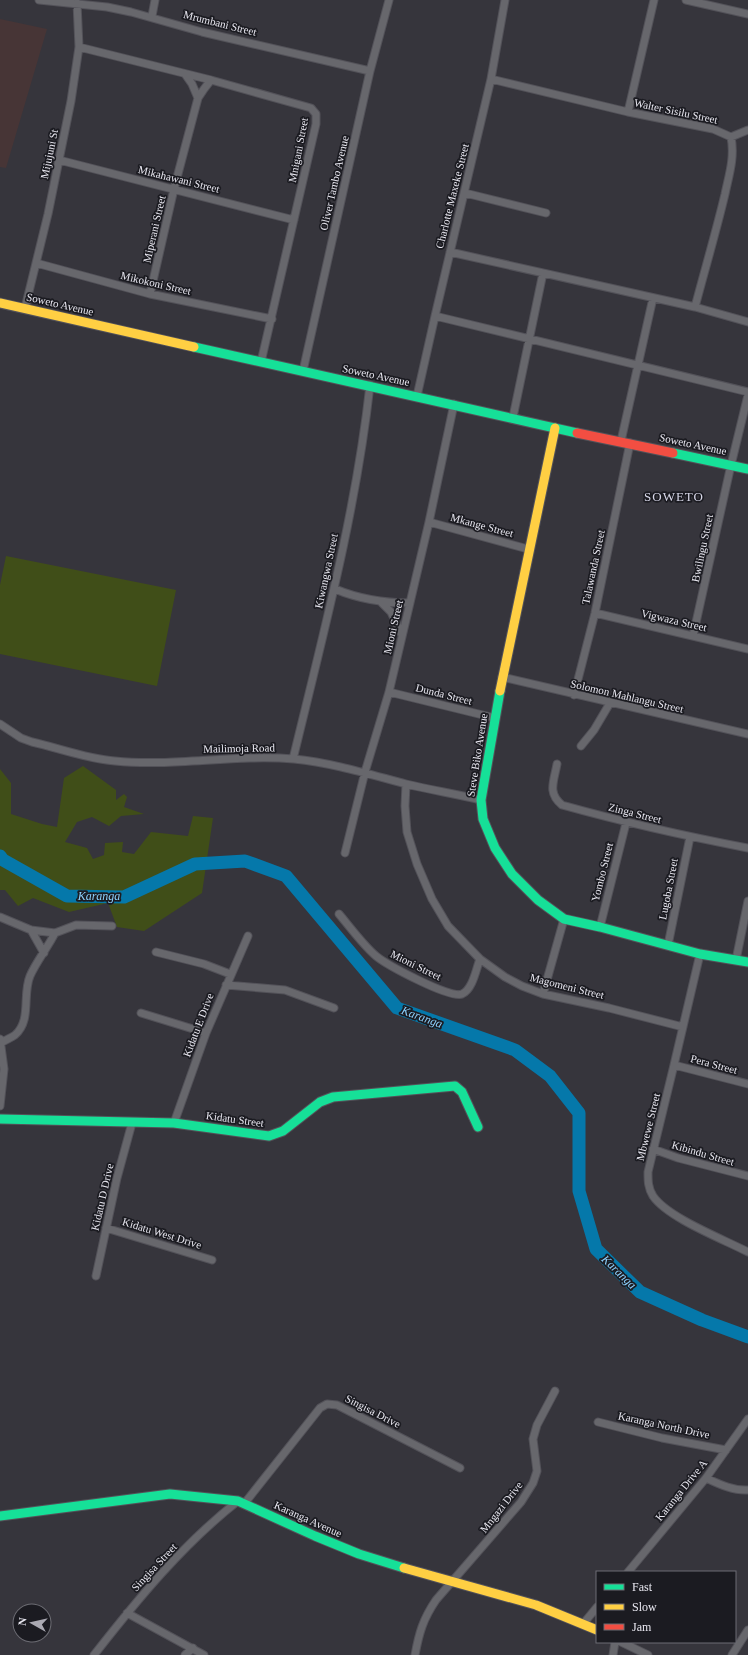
<svg xmlns="http://www.w3.org/2000/svg" width="748" height="1655" font-family="'Times New Roman',serif">
  <rect width="100%" height="100%" fill="#36353c"/>
  <path fill="#473536" d="M0,19L47,29L6,168L0,167Z"/>
  <path fill="#404e18" d="M6,556L176,590L157,686L0,654V585Z
    M83,766L116,790V800L124,794L127,797L124,807L144,814L121,816L109,826L92,817L77,822L65,842L87,848L93,859L104,855L105,843L123,842L122,852L134,854L151,832L188,836L193,816L213,818L202,893L144,931L117,927L108,903L69,912L33,898L18,906L5,890H0V769L11,783V814L42,824L57,827L64,778Z"/>
  <g fill="none" stroke-linecap="round" stroke-linejoin="round">
    <path stroke="#0578aa" stroke-width="13" d="M0,856L3,860L67,896L124,897L195,864L245,861L286,876L397,1008L515,1050L550,1076L579,1113V1191L596,1249L640,1292L702,1320L748,1337"/>
    <defs>
      <path id="street" d="M39,0L107,7L131,12L202,32L370,71
        M686,0L748,14
        M152,16L155,0
        M79,47L211,80L311,108L316,114V124L261,362
        M185,74L192,84L198,98
        M491,79L628,112L713,129L731,137C735,157 729,175 725,194C716,232 705,269 695,307
        M628,112L654,0
        M731,137L748,130
        M59,160L294,220
        M465,193L546,213
        M450,252L695,307L748,322
        M36,263L150,294L272,319
        M150,294L174,189L198,98L204,89L211,80
        M25,308L48,214L71,101L79,47L77,3
        M435,316L748,392
        M303,371L370,71L389,0
        M417,396L435,316L491,79L505,0
        M513,417L543,273
        M621,441L653,298
        M429,522L528,549
        M335,589C359,599 384,603 410,603
        M381,602L391,612L402,635
        M595,613L748,649
        M693,636L731,465L748,395
        M502,677L748,734
        M389,692L495,718
        M574,695L595,613L630,443
        M0,724L21,738L32,742C59,748 87,759 115,761C174,767 234,754 294,759C333,763 368,774 406,784C431,790 456,794 481,800
        M581,746L594,730L610,703
        M293,759C323,635 356,512 370,385
        M557,764C554,781 547,793 562,805C623,822 685,836 748,848
        M406,784L405,806L407,832L417,864L432,899L448,926L480,959L505,977L522,986L543,994L609,1008L683,1027
        M345,853L365,772L389,692L429,522L454,404
        M339,914C350,927 363,945 376,956C387,965 450,999 462,994C473,989 476,969 480,959
        M0,917L31,930L55,933L76,925L112,926
        M600,927L626,823
        M31,930L44,953
        M668,945L690,837
        M156,952L204,964L230,974
        M700,954L674,1065L648,1172C648,1181 648,1188 653,1196C668,1218 723,1239 748,1252
        M736,960L748,901
        M226,985L285,990L334,1008
        M543,994L564,919
        M141,1013L206,1033
        M1,1043C5,1040 11,1038 15,1035C32,1020 22,995 30,976C36,962 48,947 55,933
        M674,1065L748,1084
        M0,1106L4,1069L0,1039
        M174,1123L206,1033L248,936
        M653,1149L678,1158L748,1176
        M106,1228L212,1260
        M96,1276L117,1178L132,1123
        M598,1422L662,1438L726,1450
        M706,1478C719,1484 733,1491 748,1490
        M244,1504L320,1408L327,1404L337,1405L460,1468
        M628,1572L706,1478L748,1419
        M127,1613L204,1655
        M583,1624L597,1607
        M621,1642L648,1655
        M94,1655C137,1600 183,1544 238,1501
        M185,1655L193,1648
        M415,1655C419,1633 423,1619 436,1600L521,1502L533,1483L537,1471L533,1439L537,1425L555,1391
        M613,1655L615,1642
        M732,1655L748,1630"/>
      <path id="fast" d="M194,347L577,433
        M673,453L748,469
        M500,691L481,800L483,819L495,848L512,874L538,900L564,919L600,927L700,954L748,962
        M0,1119L174,1123L269,1136L283,1131L320,1102L333,1097L455,1086L462,1092L478,1127
        M0,1516L170,1494L238,1501L315,1536L359,1554L404,1568"/>
      <path id="slow" d="M0,303L194,347
        M500,691L555,428
        M404,1568L536,1605L597,1630"/>
      <path id="jam" d="M577,433L673,453"/>
    </defs>
    <use href="#street" stroke="#535259" stroke-width="9"/>
    <use href="#fast" stroke="#535259" stroke-width="11"/>
    <use href="#slow" stroke="#535259" stroke-width="11"/>
    <use href="#jam" stroke="#535259" stroke-width="11"/>
    <use href="#street" stroke="#67676c" stroke-width="7"/>
    <use href="#fast" stroke="#16e098" stroke-width="9"/>
    <use href="#slow" stroke="#ffcf43" stroke-width="9"/>
    <use href="#jam" stroke="#f24e42" stroke-width="9"/>
  </g>
  <g text-anchor="middle" dominant-baseline="central" stroke-width="3.5" stroke-linejoin="round" paint-order="stroke">
    <g font-size="11" fill="#e9e8f1" stroke="#1b1b21">
      <text transform="translate(220 23) rotate(14)">Mrumbani Street</text>
      <text transform="translate(676 111) rotate(12)">Walter Sisilu Street</text>
      <text transform="translate(298 150) rotate(-79)">Mnigani Street</text>
      <text transform="translate(49 154) rotate(-78)">Mijujuni St</text>
      <text transform="translate(179 179) rotate(14)">Mikahawani Street</text>
      <text transform="translate(334 183) rotate(-77)">Oliver Tambo Avenue</text>
      <text transform="translate(452 196) rotate(-76)">Charlotte Maxeke Street</text>
      <text transform="translate(154 229) rotate(-77)">Miperani Street</text>
      <text transform="translate(156 283) rotate(13)">Mikokoni Street</text>
      <text transform="translate(60 304) rotate(13)">Soweto Avenue</text>
      <text transform="translate(376 375) rotate(12)">Soweto Avenue</text>
      <text transform="translate(693 444) rotate(12)">Soweto Avenue</text>
      <text transform="translate(482 525) rotate(15)">Mkange Street</text>
      <text transform="translate(702 548) rotate(-78)">Bwilingu Street</text>
      <text transform="translate(593 567) rotate(-78)">Talawanda Street</text>
      <text transform="translate(326 571) rotate(-78)">Kiwangwa Street</text>
      <text transform="translate(674 620) rotate(13)">Vigwaza Street</text>
      <text transform="translate(393 627) rotate(-77)">Mioni Street</text>
      <text transform="translate(444 694) rotate(14)">Dunda Street</text>
      <text transform="translate(627 696) rotate(13)">Solomon Mahlangu Street</text>
      <text transform="translate(239 748) rotate(-1)">Mailimoja Road</text>
      <text transform="translate(477 755) rotate(-81)">Steve Biko Avenue</text>
      <text transform="translate(635 813) rotate(14)">Zinga Street</text>
      <text transform="translate(602 872) rotate(-76)">Yombo Street</text>
      <text transform="translate(668 889) rotate(-79)">Lugoba Street</text>
      <text transform="translate(416 965) rotate(26)">Mioni Street</text>
      <text transform="translate(567 986) rotate(14)">Magomeni Street</text>
      <text transform="translate(198 1025) rotate(-69)">Kidatu E Drive</text>
      <text transform="translate(714 1064) rotate(15)">Pera Street</text>
      <text transform="translate(235 1119) rotate(8)">Kidatu Street</text>
      <text transform="translate(648 1127) rotate(-76)">Mbwewe Street</text>
      <text transform="translate(703 1153) rotate(16)">Kibindu Street</text>
      <text transform="translate(102 1197) rotate(-77)">Kidatu D Drive</text>
      <text transform="translate(162 1233) rotate(17)">Kidatu West Drive</text>
      <text transform="translate(373 1411) rotate(27)">Singisa Drive</text>
      <text transform="translate(664 1425) rotate(12)">Karanga North Drive</text>
      <text transform="translate(681 1490) rotate(-51)">Karanga Drive A</text>
      <text transform="translate(501 1507) rotate(-52)">Mngazi Drive</text>
      <text transform="translate(308 1519) rotate(24)">Karanga Avenue</text>
      <text transform="translate(154 1567) rotate(-47)">Singisa Street</text>
    </g>
    <g font-size="12" font-style="italic" fill="#8cd0fc" stroke="#1b1b21">
      <text x="99" y="896">Karanga</text>
      <text transform="translate(422 1017) rotate(20)">Karanga</text>
      <text transform="translate(619 1272) rotate(44)">Karanga</text>
    </g>
    <g font-size="13" letter-spacing="1" fill="#d8d8e9" stroke="#1b1b21">
      <text x="674" y="496">SOWETO</text>
    </g>
  </g>
  <rect x="596" y="1571" width="140" height="72" fill="#1b1b21" stroke="#6d6d74"/>
  <rect x="604" y="1584" width="20" height="6" fill="#16e098" stroke="#6d6d74"/>
  <text x="632" y="1591" font-size="12" fill="#e9e8f1">Fast</text>
  <rect x="604" y="1604" width="20" height="6" fill="#ffcf43" stroke="#6d6d74"/>
  <text x="632" y="1611" font-size="12" fill="#e9e8f1">Slow</text>
  <rect x="604" y="1624" width="20" height="6" fill="#f24e42" stroke="#6d6d74"/>
  <text x="632" y="1631" font-size="12" fill="#e9e8f1">Jam</text>
  <g transform="translate(32 1623) rotate(278)"><circle r="19" fill="#1b1b21" stroke="#6d6d74"/>
  <path d="M0-3L7 15L0 10L-7 15Z" fill="#aaa9b2"/>
  <text y="-6" font-size="11" font-weight="bold" text-anchor="middle" fill="#e9e8f1">N</text>
  </g>
</svg>
